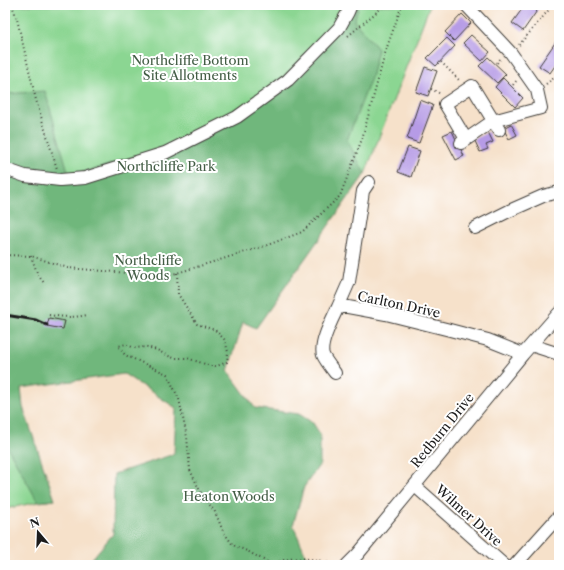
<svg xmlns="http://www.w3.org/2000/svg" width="564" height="570" font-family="'Libre Caslon Text',serif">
  <rect width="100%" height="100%" fill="#fff"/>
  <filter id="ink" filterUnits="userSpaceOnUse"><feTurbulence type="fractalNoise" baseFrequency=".025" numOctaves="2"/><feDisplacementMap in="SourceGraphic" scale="8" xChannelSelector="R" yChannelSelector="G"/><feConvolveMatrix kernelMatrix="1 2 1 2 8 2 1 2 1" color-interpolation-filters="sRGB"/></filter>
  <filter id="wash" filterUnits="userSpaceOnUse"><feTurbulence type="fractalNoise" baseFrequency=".012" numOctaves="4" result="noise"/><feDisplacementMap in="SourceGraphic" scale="16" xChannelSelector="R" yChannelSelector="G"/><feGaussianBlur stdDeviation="0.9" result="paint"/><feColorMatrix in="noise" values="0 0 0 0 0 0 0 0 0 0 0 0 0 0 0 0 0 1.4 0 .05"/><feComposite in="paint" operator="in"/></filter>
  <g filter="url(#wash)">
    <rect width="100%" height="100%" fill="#f6e1ca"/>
    <path fill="#8bd692" stroke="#547957" d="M5,5H430L365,174L284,288L5,328Z
      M5,423L55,500L38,502L5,509Z"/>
    <path fill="#70b77c" stroke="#466a4c" d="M343,5H359L354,21L378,49L371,78L347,140L365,174L256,328L243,322L228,371L255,408L299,414L313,423L320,434V464L304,487L293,525L310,565H93L90,561L113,534L114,474L174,454L176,408L124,374L21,388L23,407L55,500L38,502L5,443V94L45,91L69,175L96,169L165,147L245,107L282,78L309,51L336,20Z"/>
    <g id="blocks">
      <path fill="#b69be6" d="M525,5H541L523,31L512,23Z
        M462,14L471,23L454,41L445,32Z
        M471,35L490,52L482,61L463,43Z
        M559,37V60L550,73L539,66Z
        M447,38L455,46L436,66L427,58Z
        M488,57L506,74L497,83L479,66Z
        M425,67L437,71L428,96L416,92Z
        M503,78L523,98L515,107L495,87Z
        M420,100L433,105L419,143L407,139Z
        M511,124L517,135L509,139L503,128Z
        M452,131L464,156L456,160L443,135Z
        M488,132L493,142L486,145L488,149L480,152L474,139Z
        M408,147L420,151L411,177L398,172Z
        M49,318L65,321L63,329L47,326Z"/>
    </g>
  </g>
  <g filter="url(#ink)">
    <use href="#blocks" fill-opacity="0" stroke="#3d3a36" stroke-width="1"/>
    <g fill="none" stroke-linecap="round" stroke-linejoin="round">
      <defs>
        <path id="minor" d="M466,139L445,104L472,86L499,130
          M461,143L493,121L541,108L537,90L511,53L466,5
          M5,169L25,176L60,180L85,178L165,153L237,117L288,80L339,28L348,12L351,5
          M475,228L509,211L543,196L559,192
          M338,307L349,282L363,191L369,182
          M531,345L559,354
          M335,373C332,369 324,358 323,355C319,343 333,318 338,307H348L386,314L446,329L488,340L523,354
          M415,486L504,565
          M347,565L358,554L523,354L559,313
          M515,565L559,516"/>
      </defs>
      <use href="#minor" stroke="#3d3a36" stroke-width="14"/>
      <path stroke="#3d3a36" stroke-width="2" stroke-dasharray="1 3" stroke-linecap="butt" d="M12,5L17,19L36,100L57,169
        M557,5L559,8
        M348,36L385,5
        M519,45L553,5
        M441,62L460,81
        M497,63L501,58
        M546,84L559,74
        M513,85L517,80
        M431,89L441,94
        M5,255L31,256L68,268L163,276L177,273L265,246L302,232L340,196L362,139L386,50L402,5
        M31,256L38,275L44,283
        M177,273L178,294L197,324L215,330L225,340L228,352L227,362L217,366H211L187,358H174L166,355L157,350L147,347L134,348L126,344L118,346L125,355L167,374L179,399L187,437L190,470L201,493L215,512L223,531L233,545L247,551L271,564
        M49,315C62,317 74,318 87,315
        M268,565C275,563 282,560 290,559C299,557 326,560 333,565"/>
      <use href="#minor" stroke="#fff" stroke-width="12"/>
      <path stroke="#1c1c1c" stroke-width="3" d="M5,315L36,320L47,325"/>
    </g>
  </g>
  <g text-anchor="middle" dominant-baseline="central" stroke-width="4" stroke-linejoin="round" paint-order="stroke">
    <g font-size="13" fill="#435d45" stroke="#fff">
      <text x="190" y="60">Northcliffe Bottom<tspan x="190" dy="15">Site Allotments</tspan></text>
      <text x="166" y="166">Northcliffe Park</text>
      <text x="148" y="260">Northcliffe<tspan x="148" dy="15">Woods</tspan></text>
      <text x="229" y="496">Heaton Woods</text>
    </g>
    <g font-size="13" fill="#1c1c1c" stroke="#fff">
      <text transform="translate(399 304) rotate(12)">Carlton Drive</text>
      <text transform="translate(442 430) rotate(-51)">Redburn Drive</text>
      <text transform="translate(469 515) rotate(42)">Wilmer Drive</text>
    </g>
  </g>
  <rect width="564" height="570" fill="none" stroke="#fff" stroke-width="20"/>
  <g transform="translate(38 532) rotate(341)" stroke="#ffffff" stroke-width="3" paint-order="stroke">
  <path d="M0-3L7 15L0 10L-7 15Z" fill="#1c1c1c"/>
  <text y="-6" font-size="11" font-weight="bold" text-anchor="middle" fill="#1c1c1c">N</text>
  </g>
</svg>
